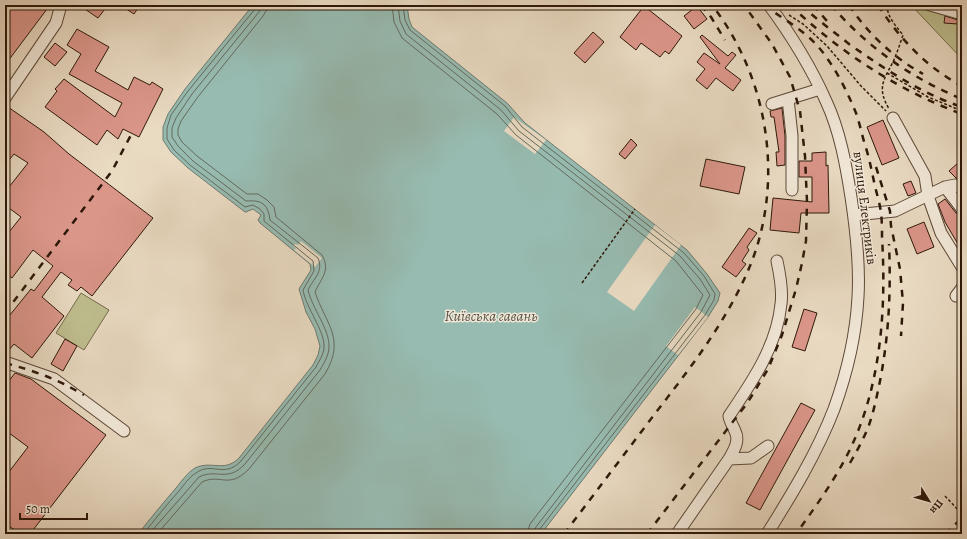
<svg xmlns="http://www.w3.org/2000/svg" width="967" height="539" font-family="Alegreya,serif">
  <rect width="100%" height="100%" fill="#e9dac2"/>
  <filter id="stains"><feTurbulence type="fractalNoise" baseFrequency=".005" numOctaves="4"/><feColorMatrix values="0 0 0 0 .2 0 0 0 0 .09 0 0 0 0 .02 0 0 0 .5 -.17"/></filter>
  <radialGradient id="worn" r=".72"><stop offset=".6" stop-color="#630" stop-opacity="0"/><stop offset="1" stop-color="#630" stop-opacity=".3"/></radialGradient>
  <path fill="#bebd8e" stroke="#766a4c" d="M911,5H962V59Z
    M81,293L109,310L84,350L56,333Z"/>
  <path fill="#97bbb1" stroke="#6d7a6e" d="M253,5H407L409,19L412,27L507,103L525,123L687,250L707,274L720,293L718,301L708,317L541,534H138C150,519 163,503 176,488C181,482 188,472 195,468C212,460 224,473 239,458L313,365L318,355L320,346L315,329L306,312L299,289L311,270L310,264L260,223L258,220L261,215L253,209L246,212H245L188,168L171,152L163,140V127L168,114L185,89Z"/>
  <path fill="#e9dac2" d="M514,117L546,140L535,154L504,131Z
    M655,225L681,245L634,311L607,292Z
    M301,241L322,258L315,267L294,250L296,248L293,246L295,244L298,245Z
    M695,307L708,317L678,355L666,346Z"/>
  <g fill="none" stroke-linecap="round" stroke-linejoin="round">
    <path stroke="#626a5d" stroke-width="1" d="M392,5L394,22L402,38L497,114L516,135L676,261L703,295L696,309L530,524L527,534
      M398,5L400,21L406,34L501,110L519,131L680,256L700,279L710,295L701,312L536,527L533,534
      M403,5L405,20L410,30L505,106L522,127L684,253L704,276L715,294L714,300L705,315L539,530V534
      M143,534C155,520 166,505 179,491C184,485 189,477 196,473C212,461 224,479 241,461L316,367C319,361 324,354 324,347C325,331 306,308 303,290L314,271L313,261L264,221V214L260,209L253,205L245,207L190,165L174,150L167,139V128L171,115L188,91L255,9L256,5
      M149,534L199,477C217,468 227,483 245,464L320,370C324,363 329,355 329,347C330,330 312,308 308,290C313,279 324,272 318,258L270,220C268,203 261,200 246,201L193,161L178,146L172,137V128L176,118L192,94L259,12L261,5
      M157,534L202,482C221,473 228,490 249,469L325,374C346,338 326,325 315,292C321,278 331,271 322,255L276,217L274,207L267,200L258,194H247L197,156L182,142L178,135V129L181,121L197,98L263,16L266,11L267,5"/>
  </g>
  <path fill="#db968a" stroke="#2e1809" d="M5,5H50L5,65Z
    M79,5H108L98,18Z
    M120,5H140L134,14Z
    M644,6L682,36L669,54L665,51L660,57L641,43L636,50L620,37Z
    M697,6L707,19L694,29L684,16Z
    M945,16L958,20V24L944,23Z
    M77,29L109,47L95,71L128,90L134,77L150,85L152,82L163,89L139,137L123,129L118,139L107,130L97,145L45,107L57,91L55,89L64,79L115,117L122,103L69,74L81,54L67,45Z
    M593,32L604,42L585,63L574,53Z
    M702,35L728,56L732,52L736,55L725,68L741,80L733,91L716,78L707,89L696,80L705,69L697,62L704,53L720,64L700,37Z
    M55,43L67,52L55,66L44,57Z
    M8,107L44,132L69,154L153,218L92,296L81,287L77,291L68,285L72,280L61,272L42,297L64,316L32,358L14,344L5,355V321L31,289L34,291L53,266L33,250L12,278L5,273V237L21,217L5,205V192L28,163L14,154L5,165V111Z
    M782,108L785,136V165L777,166L776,152H779L774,117H771L770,111Z
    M883,120L899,158L882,165L867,127Z
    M631,139L637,145L625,159L619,154Z
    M826,152V166L828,165L829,213H801L799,233L770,230L773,198L812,202V177H799V161H812V153Z
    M706,159L745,167L739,194L700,186Z
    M959,162L962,166V181L956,178L949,171Z
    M911,181L916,193L908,196L903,184Z
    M945,199L956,213L962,216V251L945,222L938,204Z
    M924,222L934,247L917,254L907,229Z
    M749,228L757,233L747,247L749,250L742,261L746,264L736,277L722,267Z
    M804,309L817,313L805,351L792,347Z
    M65,339L77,346L63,371L51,364Z
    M15,373L31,379L106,435L30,534H20L5,523V477L28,447L5,430V386Z
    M801,403L815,410L760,510L746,503Z"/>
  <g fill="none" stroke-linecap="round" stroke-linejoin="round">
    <defs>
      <path id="minor" d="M930,5L962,14
        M5,98L56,23L61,5
        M788,99L792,136V190
        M772,104L820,89
        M893,118L925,176L928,196L941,233L962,267
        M945,187L962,209
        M854,215L895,211L945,187L955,185L962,189
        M956,296L962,288
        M5,362L54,379L124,431
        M729,459C734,450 740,441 735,431C733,426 730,422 729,416C752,382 777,346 781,304C783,290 780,275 777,261
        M677,534L729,459L751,458L768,446
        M767,534C792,494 817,453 834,409C847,373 856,335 858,297C860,264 856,230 851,197C846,165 840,131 826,101C811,67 791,35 769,5"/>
    </defs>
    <use href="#minor" stroke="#5d4837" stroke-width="13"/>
    <path stroke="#2e1809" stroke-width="1.5" stroke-dasharray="3 2" stroke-linecap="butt" d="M887,5C887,17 896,26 903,35C900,44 897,53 893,62C883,81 877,88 889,109
      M789,15L803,24L827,46L861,86L886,111
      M887,73L928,97L962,111
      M582,283L635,209
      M945,496L962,514"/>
    <use href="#minor" stroke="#f1e7d7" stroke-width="11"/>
    <path stroke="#2e1809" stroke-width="2.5" stroke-dasharray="7 7" stroke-linecap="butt" d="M701,5L711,17L725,40
      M764,5C784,20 805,30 821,50C836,69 847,91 856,113C860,124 862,136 866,148C870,161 872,173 875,186C877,195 880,204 881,213C882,221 882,229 882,237C886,303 882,374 856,436C841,472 818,503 796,534
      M790,5C840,52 897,90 962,114
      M801,5C816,19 833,31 849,44C885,69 920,93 962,107
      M813,5L827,21
      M831,5C867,47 911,78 962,99
      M849,5C868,34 893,57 923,74
      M878,5C899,38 927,68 962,86
      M876,167L890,211L891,226L900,269L903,303L901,336
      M5,313L112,171L132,133
      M5,363C35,371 57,379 84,395
      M850,463C857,451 864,438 869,425C874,411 877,395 880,381C889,335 891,290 889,244
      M564,534C595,493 626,452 657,411C692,366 728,319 750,266C785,180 768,77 712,5
      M647,534L748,402L768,369L782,335L796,289L802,263L806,241L807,202L805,156L800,111L790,77L772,44L744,5
      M945,534L962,518"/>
  </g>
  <g text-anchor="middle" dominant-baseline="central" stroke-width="3" stroke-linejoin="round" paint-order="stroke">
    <g font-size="14" fill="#2e1809" stroke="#f1e7d7">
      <text transform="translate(865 208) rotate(83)">вулиця Електриків</text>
    </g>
    <g font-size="15" font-style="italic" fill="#535144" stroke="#f1e7d7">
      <text x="491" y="316">Київська гавань</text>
    </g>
  </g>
  <rect width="967" height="539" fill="none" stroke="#e9dac2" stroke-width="20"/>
  <rect x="6" y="6" width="955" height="527" fill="none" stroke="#2e1809" stroke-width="2"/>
  <rect x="10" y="10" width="947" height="519" fill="none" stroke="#2e1809"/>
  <g transform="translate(929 501) rotate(127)" stroke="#f1e7d7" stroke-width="3" paint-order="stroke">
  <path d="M0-3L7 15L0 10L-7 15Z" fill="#2e1809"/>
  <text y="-6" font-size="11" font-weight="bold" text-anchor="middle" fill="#2e1809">Пн</text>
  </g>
  <path d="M20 513v6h67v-6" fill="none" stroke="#2e1809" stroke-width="2"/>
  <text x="26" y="513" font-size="12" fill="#2e1809" stroke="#f1e7d7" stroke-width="3" paint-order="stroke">50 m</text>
  <rect width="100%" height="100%" filter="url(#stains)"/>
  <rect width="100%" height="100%" fill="url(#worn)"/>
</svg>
